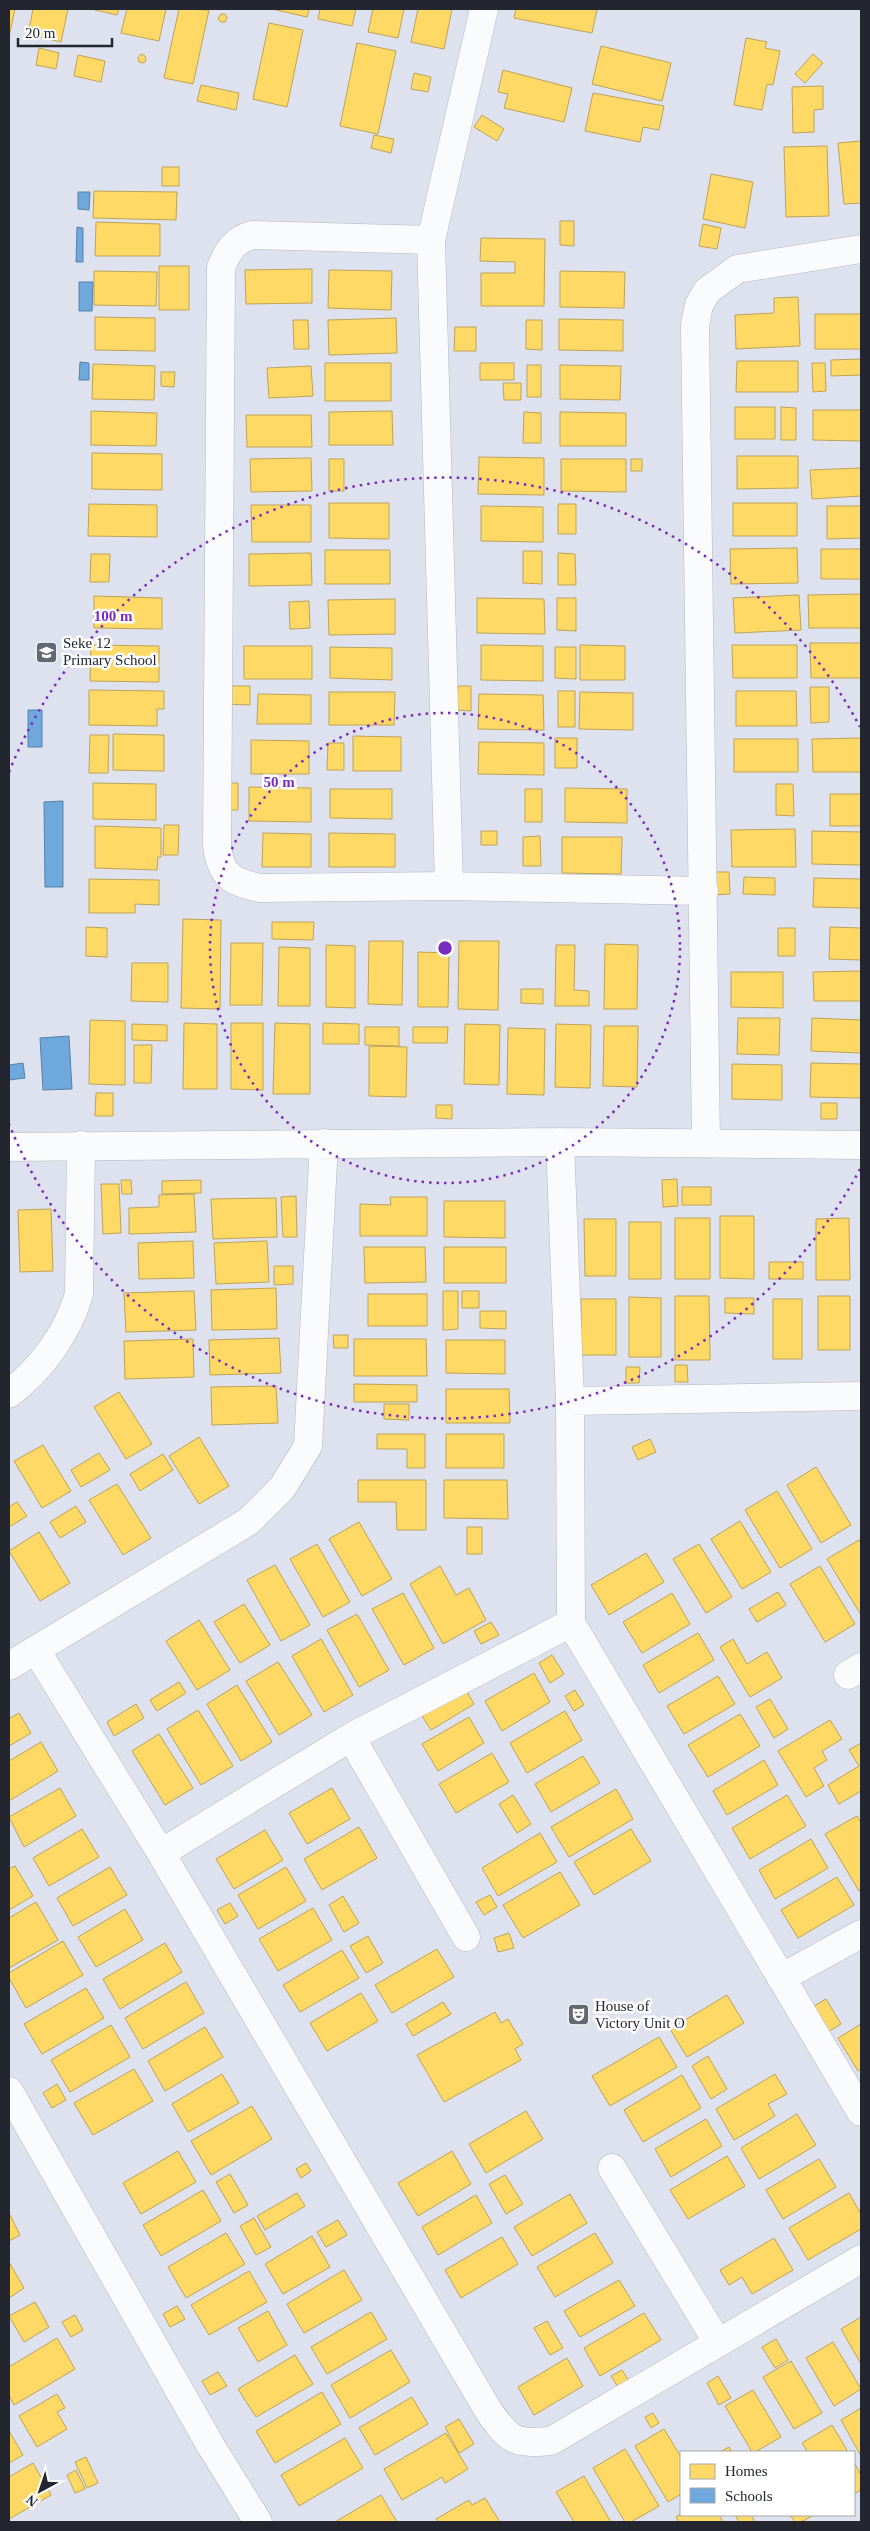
<svg xmlns="http://www.w3.org/2000/svg" width="870" height="2531" font-family="'Times New Roman',serif">
  <rect width="100%" height="100%" fill="#dee2ef"/>
  <path fill="#ffd966" stroke="#bda356" d="M9,9H15L9,37Z
    M33,9H68L61,42L28,34Z
    M91,9H119L117,15Z
    M127,9H166L159,41L121,33Z
    M179,9L209,10L193,84L164,78Z
    M272,9H309L307,17Z
    M320,9H356L352,26L318,19Z
    M373,9H404L398,38L368,32Z
    M418,9H452L444,49L411,42Z
    M516,9H597L592,33L514,18Z
    M221,14H225L227,18L225,22H221L218,19Z
    M269,23L303,30L287,107L253,99Z
    M746,38L767,42L765,48L780,51L773,85L767,84L762,110L734,105Z
    M357,43L396,51L378,134L340,126Z
    M601,46L671,63L662,101L592,84Z
    M39,48L59,53L56,69L36,65Z
    M141,54L145,56L146,60L144,63L139,62L138,58Z
    M813,54L823,63L805,83L795,74Z
    M78,55L105,61L101,82L74,76Z
    M503,70L572,88L564,122L504,108L508,94L498,92Z
    M414,73L431,77L428,92L411,89Z
    M201,85L239,93L236,110L197,101Z
    M823,86V109L814,110V132L793,133L792,87Z
    M593,93L664,106L659,130L643,127L640,142L585,131Z
    M482,115L504,129L497,141L474,127Z
    M374,135L394,139L391,153L371,148Z
    M861,141V203L844,204L838,143Z
    M827,146L829,216L786,217L784,147Z
    M162,167H179V186H162Z
    M711,174L753,182L745,228L703,219Z
    M94,191L177,192L176,220L93,218Z
    M560,221H574V246L560,245Z
    M96,222L160,224V256H95Z
    M703,224L721,228L717,249L699,246Z
    M481,238L545,239L544,306H481V273H515V262L480,261Z
    M159,266H189V310H159Z
    M312,269V303L246,304L245,270Z
    M329,270L392,271L391,310L328,308Z
    M94,271L157,272L156,306L94,305Z
    M560,271L625,272L624,308L560,307Z
    M798,297L800,346L736,349L735,315L774,313V298Z
    M815,314H861V349H815Z
    M95,317L155,318V351L95,350Z
    M396,318L397,353L329,355L328,320Z
    M559,319L623,320V351L559,350Z
    M293,320H308L309,349H294Z
    M526,320H542V350L526,349Z
    M455,327H476V351H454Z
    M861,359V375L831,376V360Z
    M737,361H798V392H736Z
    M325,363H391V401H325Z
    M480,363H514V380H480Z
    M812,363H825L826,391L813,392Z
    M93,364L155,366L154,400L92,399Z
    M527,365H541V397H527Z
    M560,365L621,366L620,400L560,399Z
    M311,366L313,396L269,398L267,368Z
    M161,372H175L174,387L161,386Z
    M503,383H521V400H504Z
    M735,407H775V439H735Z
    M781,407L796,408V440H781Z
    M813,410H861V441L813,440Z
    M91,411L157,413L156,446L91,445Z
    M392,411L393,445H329V412Z
    M524,412L541,413V443H523Z
    M560,412L626,413V446H560Z
    M246,415H311L312,447H247Z
    M92,453L162,454V490L92,489Z
    M737,456H798V488L737,489Z
    M479,457L544,458V495L478,494Z
    M311,458L312,491L251,492L250,459Z
    M329,459H344V491H329Z
    M561,459H626V492L561,491Z
    M631,459H642V471H631Z
    M861,468V496L812,499L810,470Z
    M329,503H389V539L329,538Z
    M733,503H797V536H733Z
    M89,504L157,505V537L88,536Z
    M558,504H576V534H558Z
    M251,505H311V542H252Z
    M481,506L543,507V542L481,541Z
    M827,506H861V538L827,539Z
    M797,548L798,583L731,584L730,549Z
    M821,549H861V579H821Z
    M325,550H390V584H325Z
    M523,551H542V584L523,583Z
    M311,553L312,585L249,586V554Z
    M558,553L575,554L576,585H558Z
    M91,554H110L109,582H90Z
    M861,594V628H809L808,595Z
    M799,595L801,630L735,633L733,598Z
    M94,596L162,598V629L94,628Z
    M477,598L544,599L545,634L477,633Z
    M557,598H576V631L557,630Z
    M395,599V634L329,635L328,600Z
    M309,601L310,628L290,629L289,602Z
    M810,643H861V678H811Z
    M91,645L159,646V682L90,681Z
    M481,645L543,646V681L481,680Z
    M580,645L625,646V680H580Z
    M732,645H797V678H733Z
    M244,646H312V679H244Z
    M330,647L392,648V680L330,678Z
    M555,647H576V679L555,678Z
    M226,686H250V705L225,704Z
    M458,686H471V711L457,710Z
    M810,687H829V722L811,723Z
    M89,690L164,691V709H157V726L89,725Z
    M558,691H575V727H558Z
    M736,691H796L797,726H736Z
    M329,692H395L394,725H329Z
    M580,692L633,693V730L579,729Z
    M258,694L311,695V724H257Z
    M479,694L543,695L544,730L478,729Z
    M113,734L164,735V771L113,770Z
    M90,735H109L108,773H89Z
    M353,736L401,737V771H353Z
    M555,738H577V768H555Z
    M861,738V772H813L812,739Z
    M734,739H798V772H734Z
    M251,740L309,741V774H251Z
    M479,742L544,743V775L478,774Z
    M328,743H344V770H327Z
    M93,783L156,784V820L93,819Z
    M223,783H238V810H223Z
    M776,784H793L794,816L776,815Z
    M249,787L311,788V822L249,821Z
    M565,788L627,789V823L565,822Z
    M330,789H392V819L330,818Z
    M525,789H542V822H525Z
    M830,794H861V826H830Z
    M164,825H179L178,855H163Z
    M95,826L161,828V857H158L157,870L95,868Z
    M795,829L796,867H732L731,830Z
    M481,831H497V845H481Z
    M812,831L861,832V865L812,864Z
    M263,833L311,834V867H262Z
    M329,833L395,834V867H329Z
    M540,836L541,866H523V837Z
    M562,837H622L621,874L562,873Z
    M712,872H729L730,894L712,895Z
    M744,877L775,878V895L743,894Z
    M814,878L861,879V908L813,907Z
    M89,879L159,880V905L135,904V913H89Z
    M183,919L221,920L220,1009L181,1008Z
    M272,922H314L313,940L272,939Z
    M86,927L107,928V957L86,956Z
    M830,927L861,928V960L829,959Z
    M778,928H795V956H778Z
    M369,941H403L402,1005L368,1004Z
    M459,941H499L498,1010L458,1009Z
    M231,943H263L262,1005H230Z
    M605,944L638,945L637,1009H604Z
    M326,945L355,946V1008L326,1007Z
    M556,945H575L574,990L589,991V1006H555Z
    M279,947L310,948V1006H278Z
    M418,952L449,953L448,1007H418Z
    M132,963H168V1002L131,1001Z
    M861,971V1001H814L813,972Z
    M731,972H783V1008L731,1007Z
    M521,989H543V1004L521,1003Z
    M738,1018H780L779,1055L737,1054Z
    M812,1018L861,1020V1053L811,1051Z
    M90,1020L125,1021V1085L89,1084Z
    M184,1023L217,1024V1089H183Z
    M231,1023H263V1090L231,1089Z
    M275,1023L310,1024V1094H273Z
    M323,1023L359,1024V1044H323Z
    M132,1024L167,1025V1041L132,1040Z
    M465,1024L500,1025L499,1085L464,1084Z
    M556,1024L591,1025L590,1088L555,1087Z
    M604,1026H638L637,1087L603,1086Z
    M365,1027H399V1046L365,1045Z
    M413,1027H448L447,1043H413Z
    M508,1028L545,1029L544,1095L507,1094Z
    M134,1045H152L151,1083H134Z
    M369,1046L407,1047L406,1097L369,1096Z
    M811,1063L861,1064V1098L810,1097Z
    M732,1064L782,1065V1100L732,1099Z
    M96,1093H113V1116H95Z
    M821,1103H837V1119H821Z
    M436,1105H452V1119L436,1118Z
    M677,1179L678,1206L663,1207L662,1180Z
    M121,1180H131L132,1194H122Z
    M201,1180V1193L162,1194V1181Z
    M101,1184H119L121,1233L103,1234Z
    M682,1187H711V1205H682Z
    M194,1194L196,1232L129,1234V1208L159,1207V1195Z
    M296,1196L297,1237H283L281,1197Z
    M390,1197H427V1236H360V1204L391,1205Z
    M276,1198L277,1237L213,1239L211,1199Z
    M444,1201H505V1238L444,1237Z
    M51,1209L53,1271L20,1272L18,1210Z
    M720,1216H754V1279L720,1278Z
    M675,1218H710V1279H675Z
    M849,1218L850,1280H816V1219Z
    M584,1219H616V1276H585Z
    M629,1222H661V1279H629Z
    M193,1241L194,1278L139,1279L138,1243Z
    M267,1241L269,1282L216,1284L214,1243Z
    M364,1247H425L426,1282L365,1283Z
    M444,1247H506V1283H444Z
    M769,1262H803V1279H769Z
    M274,1266H293V1284L274,1285Z
    M276,1288L277,1329L212,1330L211,1290Z
    M194,1291L196,1330L126,1332L124,1293Z
    M443,1291H458V1329L443,1330Z
    M462,1291H479V1308H462Z
    M368,1294H427V1326H368Z
    M675,1296H709L710,1360H675Z
    M818,1296H850V1350H818Z
    M629,1297L661,1298V1357H629Z
    M725,1298H754V1314L725,1313Z
    M581,1299H616V1355H581Z
    M773,1299H802V1359H773Z
    M480,1311H506V1329L480,1328Z
    M333,1335H348V1348H334Z
    M279,1338L281,1373L210,1375L209,1340Z
    M193,1339L194,1377L125,1379L124,1341Z
    M354,1339H426L427,1376H354Z
    M446,1340H505V1374L446,1373Z
    M675,1365H687L688,1382H675Z
    M626,1367H640L639,1383H626Z
    M354,1384L417,1385V1402H354Z
    M276,1386L278,1423L212,1425L211,1387Z
    M446,1389H509L510,1423H446Z
    M119,1392L152,1444L126,1459L94,1407Z
    M384,1404H409V1420L384,1419Z
    M377,1434H425V1468H407V1449H377Z
    M446,1434H504V1468H446Z
    M199,1437L229,1486L199,1504L169,1456Z
    M650,1439L656,1452L638,1460L632,1447Z
    M43,1445L71,1491L42,1508L14,1461Z
    M99,1453L110,1470L81,1487L71,1470Z
    M163,1454L173,1470L140,1491L130,1474Z
    M816,1467L851,1525L821,1543L787,1485Z
    M358,1480H426V1530H397L396,1502H358Z
    M444,1480H507L508,1519L444,1518Z
    M117,1484L151,1538L123,1555L89,1500Z
    M777,1491L812,1549L780,1568L745,1510Z
    M17,1502L27,1516L9,1527V1507Z
    M76,1506L86,1522L60,1538L50,1522Z
    M740,1521L771,1572L742,1589L711,1539Z
    M359,1522L392,1579L362,1596L329,1539Z
    M467,1527H482V1554H467Z
    M39,1532L70,1583L40,1601L9,1551Z
    M859,1540L861,1544V1615L827,1559Z
    M317,1544L350,1602L323,1617L290,1559Z
    M699,1544L732,1597L706,1613L673,1559Z
    M646,1553L664,1582L609,1615L591,1585Z
    M275,1565L310,1625L281,1641L247,1580Z
    M440,1566L456,1595L469,1588L486,1620L443,1644L410,1584Z
    M820,1566L855,1624L825,1642L790,1584Z
    M778,1592L786,1605L757,1622L749,1609Z
    M403,1593L434,1648L404,1665L372,1609Z
    M672,1593L690,1624L642,1653L623,1622Z
    M244,1604L270,1645L240,1663L214,1622Z
    M357,1614L389,1670L359,1687L327,1630Z
    M199,1620L230,1670L197,1690L166,1641Z
    M491,1622L499,1635L481,1644L474,1631Z
    M698,1633L714,1660L659,1693L643,1665Z
    M321,1639L353,1695L324,1712L292,1656Z
    M733,1639L747,1664L767,1652L782,1678L750,1697L720,1647Z
    M552,1655L564,1674L550,1683L539,1663Z
    M278,1662L312,1715L279,1735L246,1681Z
    M534,1673L550,1702L502,1731L485,1701Z
    M718,1676L735,1704L684,1734L667,1706Z
    M179,1682L186,1693L157,1711L150,1700Z
    M237,1685L272,1742L241,1761L207,1704Z
    M466,1690L474,1704L431,1730L422,1716Z
    M575,1690L584,1705L574,1711L565,1696Z
    M770,1699L788,1729L774,1738L756,1707Z
    M136,1704L144,1718L114,1736L107,1722Z
    M198,1710L233,1766L201,1785L167,1729Z
    M565,1711L582,1740L527,1773L510,1743Z
    M19,1713L31,1733L9,1746V1719Z
    M740,1714L760,1746L708,1777L688,1745Z
    M469,1717L484,1743L438,1771L422,1744Z
    M830,1720L842,1739L822,1751L827,1760L814,1768L824,1786L806,1797L778,1751Z
    M159,1734L193,1788L165,1805L132,1751Z
    M41,1742L58,1771L9,1801V1761Z
    M861,1743V1791L839,1804L828,1785L859,1766L849,1750Z
    M492,1753L509,1782L456,1813L439,1784Z
    M583,1756L600,1783L551,1812L535,1784Z
    M764,1760L778,1785L727,1815L713,1791Z
    M60,1788L76,1816L24,1847L9,1817Z
    M332,1788L350,1819L307,1844L289,1813Z
    M616,1789L633,1819L569,1857L551,1827Z
    M513,1795L531,1824L517,1833L499,1804Z
    M787,1795L806,1826L750,1859L732,1828Z
    M857,1816L861,1823V1890L859,1891L825,1834Z
    M359,1827L377,1858L322,1890L304,1859Z
    M82,1829L99,1857L49,1886L33,1858Z
    M631,1829L651,1861L594,1895L574,1862Z
    M265,1830L283,1860L234,1889L216,1859Z
    M540,1833L557,1862L498,1896L482,1868Z
    M811,1839L828,1868L775,1899L759,1870Z
    M15,1866L33,1896L9,1910V1869Z
    M110,1867L127,1895L73,1926L57,1898Z
    M286,1867L306,1901L258,1929L238,1895Z
    M560,1872L580,1905L523,1938L503,1905Z
    M837,1877L854,1905L798,1938L781,1910Z
    M490,1895L497,1907L484,1915L476,1902Z
    M343,1896L359,1923L344,1932L329,1905Z
    M36,1902L58,1940L9,1968V1918Z
    M230,1903L238,1916L225,1924L217,1910Z
    M313,1908L332,1940L278,1971L259,1939Z
    M125,1909L143,1940L96,1967L78,1937Z
    M509,1933L514,1948L498,1952L494,1938Z
    M368,1936L383,1963L366,1973L350,1946Z
    M63,1941L83,1975L26,2008L9,1978V1973Z
    M165,1943L182,1972L120,2009L103,1979Z
    M437,1949L454,1977L392,2013L375,1985Z
    M342,1950L359,1978L300,2012L283,1985Z
    M186,1982L204,2013L143,2049L125,2018Z
    M86,1988L104,2018L42,2054L24,2024Z
    M361,1993L378,2021L327,2051L310,2023Z
    M727,1995L744,2023L687,2057L670,2029Z
    M826,1999L841,2024L826,2033L811,2008Z
    M443,2002L451,2014L413,2036L406,2024Z
    M495,2012L501,2023L508,2019L523,2044L515,2049L521,2060L444,2102L417,2055Z
    M861,2024V2069L858,2071L838,2038Z
    M111,2025L130,2057L70,2092L51,2060Z
    M205,2027L223,2057L165,2091L148,2061Z
    M659,2037L677,2067L610,2106L592,2076Z
    M708,2056L727,2089L711,2099L692,2066Z
    M134,2069L153,2101L93,2135L74,2103Z
    M222,2074L239,2103L188,2132L172,2104Z
    M775,2074L787,2094L768,2104L775,2116L734,2140L716,2109Z
    M682,2075L701,2108L643,2142L624,2110Z
    M57,2084L66,2100L52,2108L43,2093Z
    M252,2106L272,2139L211,2175L191,2141Z
    M526,2111L543,2139L486,2173L469,2144Z
    M797,2114L816,2145L759,2179L741,2148Z
    M706,2119L722,2146L671,2177L655,2149Z
    M178,2151L196,2182L141,2214L123,2183Z
    M452,2151L471,2184L418,2216L398,2183Z
    M727,2156L745,2186L688,2219L670,2190Z
    M819,2159L836,2187L783,2219L766,2190Z
    M306,2163L311,2171L301,2178L296,2169Z
    M230,2174L248,2205L234,2213L216,2182Z
    M505,2175L523,2204L506,2214L489,2184Z
    M203,2190L221,2221L161,2256L143,2225Z
    M297,2193L305,2206L265,2230L257,2216Z
    M849,2193L861,2214V2229L808,2260L789,2228Z
    M570,2194L587,2223L532,2256L514,2227Z
    M476,2195L492,2223L438,2255L422,2227Z
    M9,2213L20,2235L9,2241Z
    M254,2218L271,2247L256,2255L240,2226Z
    M338,2220L347,2235L326,2247L317,2232Z
    M226,2233L245,2264L186,2298L168,2267Z
    M595,2233L613,2263L555,2297L537,2267Z
    M312,2236L330,2267L283,2294L265,2264Z
    M502,2237L518,2264L461,2298L445,2270Z
    M774,2238L793,2270L752,2294L742,2277L729,2285L720,2270Z
    M9,2262L24,2288L9,2298Z
    M344,2270L362,2300L304,2333L287,2304Z
    M249,2271L267,2302L209,2335L191,2305Z
    M619,2280L635,2306L580,2337L564,2311Z
    M35,2302L49,2327L24,2342L9,2316Z
    M177,2306L185,2319L170,2327L163,2314Z
    M268,2311L287,2345L258,2362L238,2328Z
    M371,2312L387,2339L327,2374L311,2347Z
    M644,2313L661,2340L600,2376L584,2348Z
    M75,2315L83,2330L71,2337L62,2322Z
    M861,2317V2364L841,2329Z
    M547,2321L563,2348L550,2355L534,2328Z
    M57,2338L75,2369L14,2405L9,2395V2367Z
    M776,2339L788,2360L775,2368L762,2347Z
    M833,2342L861,2389L834,2406L806,2358Z
    M391,2350L410,2382L350,2418L331,2385Z
    M295,2355L313,2384L256,2417L238,2389Z
    M567,2358L583,2386L534,2415L518,2387Z
    M791,2361L822,2413L794,2429L763,2377Z
    M622,2370L629,2381L618,2387L611,2376Z
    M218,2372L227,2386L210,2395L202,2381Z
    M718,2376L731,2398L719,2405L707,2383Z
    M753,2390L781,2437L755,2452H752L725,2406Z
    M322,2392L341,2424L275,2463L256,2431Z
    M57,2394L65,2408L57,2412L67,2429L37,2447L19,2416Z
    M412,2397L428,2424L375,2455L359,2428Z
    M861,2408V2456L841,2420Z
    M653,2413L659,2423L651,2428L645,2417Z
    M459,2419L474,2444L459,2453L445,2427Z
    M832,2425L848,2452H808L802,2443Z
    M664,2429L681,2457V2494L668,2502L635,2446Z
    M9,2431L23,2455L9,2463Z
    M446,2433L468,2469L445,2483L442,2477L402,2500L384,2469Z
    M345,2438L363,2468L299,2506L281,2475Z
    M729,2447L732,2452H720Z
    M625,2449L659,2506L631,2522H625L593,2468Z
    M86,2457L98,2483L87,2488L75,2462Z
    M854,2462L861,2475V2490L854,2494Z
    M33,2463L51,2495L9,2519V2477Z
    M76,2470L85,2489L75,2493L67,2475Z
    M584,2476L611,2522H574L556,2492Z
    M381,2495L397,2522H335Z
    M485,2498L500,2522H439L436,2519L469,2500L472,2505Z
    M681,2514L719,2515L723,2522H679L676,2517Z
    M735,2515H751L755,2522H739Z
    M790,2515H814L801,2522H795Z"/>
  <path fill="#6fa8dc" stroke="#5881a8" d="M78,192H90L89,210L78,209Z
    M77,227L83,228V262H76Z
    M79,282H93L92,311H79Z
    M80,362L89,363V380H79Z
    M28,710H42V747H28Z
    M63,801V887H45L44,802Z
    M69,1036L72,1089L43,1090L40,1038Z
    M23,1063L25,1078L9,1080V1065Z"/>
  <g fill="none" stroke-linecap="round" stroke-linejoin="round">
    <defs>
      <path id="minor" d="M431,240L252,235C235,240 227,251 221,268L217,846C221,876 230,881 259,888L449,886L704,891
        M449,886L431,240L484,9
        M560,1142L570,1401L571,1623L861,2112
        M706,1143L695,325L699,305L707,291L737,269L861,249
        M9,1147L560,1142L861,1145
        M9,1394C41,1369 68,1333 79,1294L81,1145
        M570,1401L861,1396
        M36,1650L161,1853L488,2410C509,2441 514,2444 551,2441L861,2259
        M9,1666L249,1521L282,1488L308,1446L324,1143
        M848,1675L861,1667
        M351,1737L466,1937
        M161,1853L351,1737L571,1623
        M781,1978L861,1934
        M9,2091L211,2446L258,2522
        M612,2168L718,2343"/>
    </defs>
    <use href="#minor" stroke="#b4b8c1" stroke-width="29"/>
    <use href="#minor" stroke="#fafbfd" stroke-width="28"/>
  </g>
  <g fill="none" stroke="#7b2cbf" stroke-width="2.5" stroke-dasharray="2.5 5">
    <circle cx="445" cy="948" r="235"/>
    <path d="M860 1169A470 470 0 0 1 9 1124M9 772A470 470 0 0 1 860 727"/>
  </g>
  <defs>
    <symbol id="school-square" viewBox="-11 -11 22 22"><rect x="-9" y="-9" width="18" height="18" rx="4" fill="#646872" stroke="#fff"/><path d="M0-5L7-2L0 1L-7-2ZM-4 1L0 2.5L4 1V4Q0 6-4 4Z" fill="#fff"/></symbol>
    <symbol id="theatre-square" viewBox="-11 -11 22 22"><rect x="-9" y="-9" width="18" height="18" rx="4" fill="#646872" stroke="#fff"/><path d="M-5-5.5Q0-4 5-5.5V0Q5 5 0 6Q-5 5-5 0ZM-3.3-2.5H-1v1.5H-3.3ZM1-2.5H3.3v1.5H1ZM-2.8 1Q0 5.5 2.8 1Z" fill="#fff"/></symbol>
  </defs>
  <g fill-rule="evenodd">
    <use href="#school-square" x="34" y="640" width="25" height="25"/>
    <use href="#theatre-square" x="566" y="2002" width="25" height="25"/>
  </g>
  <g text-anchor="middle" dominant-baseline="central" stroke-width="5" stroke-linejoin="round" paint-order="stroke">
    <g font-size="15" fill="#23262f" stroke="#fff" text-anchor="start">
      <text x="63" y="643">Seke 12<tspan x="63" dy="17">Primary School</tspan></text>
      <text x="595" y="2006">House of<tspan x="595" dy="17">Victory Unit O</tspan></text>
    </g>
  </g>
  <circle cx="445" cy="948" r="8" fill="#7b2cbf" stroke="#fff" stroke-width="2.5"/>
  <g font-size="15" text-anchor="middle" font-weight="bold" fill="#7b2cbf" stroke="#fff" stroke-width="5" stroke-linejoin="round" paint-order="stroke">
    <text x="113" y="621">100 m</text>
    <text x="279" y="787">50 m</text>
  </g>
  <rect width="870" height="2531" fill="none" stroke="#23262f" stroke-width="20"/>
  <rect x="680" y="2451" width="175" height="65" fill="#ffffff" stroke="#a7a8ac"/>
  <rect x="690" y="2464" width="25" height="15" fill="#ffd966" stroke="#a7a8ac"/>
  <text x="725" y="2476" font-size="15" fill="#23262f">Homes</text>
  <rect x="690" y="2488" width="25" height="15" fill="#6fa8dc" stroke="#a7a8ac"/>
  <text x="725" y="2501" font-size="15" fill="#23262f">Schools</text>
  <g transform="translate(40 2491) rotate(220)" stroke="#ffffff" stroke-width="4" paint-order="stroke">
  <path d="M0-4L9 19L0 12L-9 19Z" fill="#23262f"/>
  <text y="-8" font-size="14" font-weight="bold" text-anchor="middle" fill="#23262f">N</text>
  </g>
  <path d="M18 38v8h94v-8" fill="none" stroke="#23262f" stroke-width="2.5"/>
  <text x="25" y="38" font-size="15" fill="#23262f" stroke="#ffffff" stroke-width="4" paint-order="stroke">20 m</text>
</svg>
